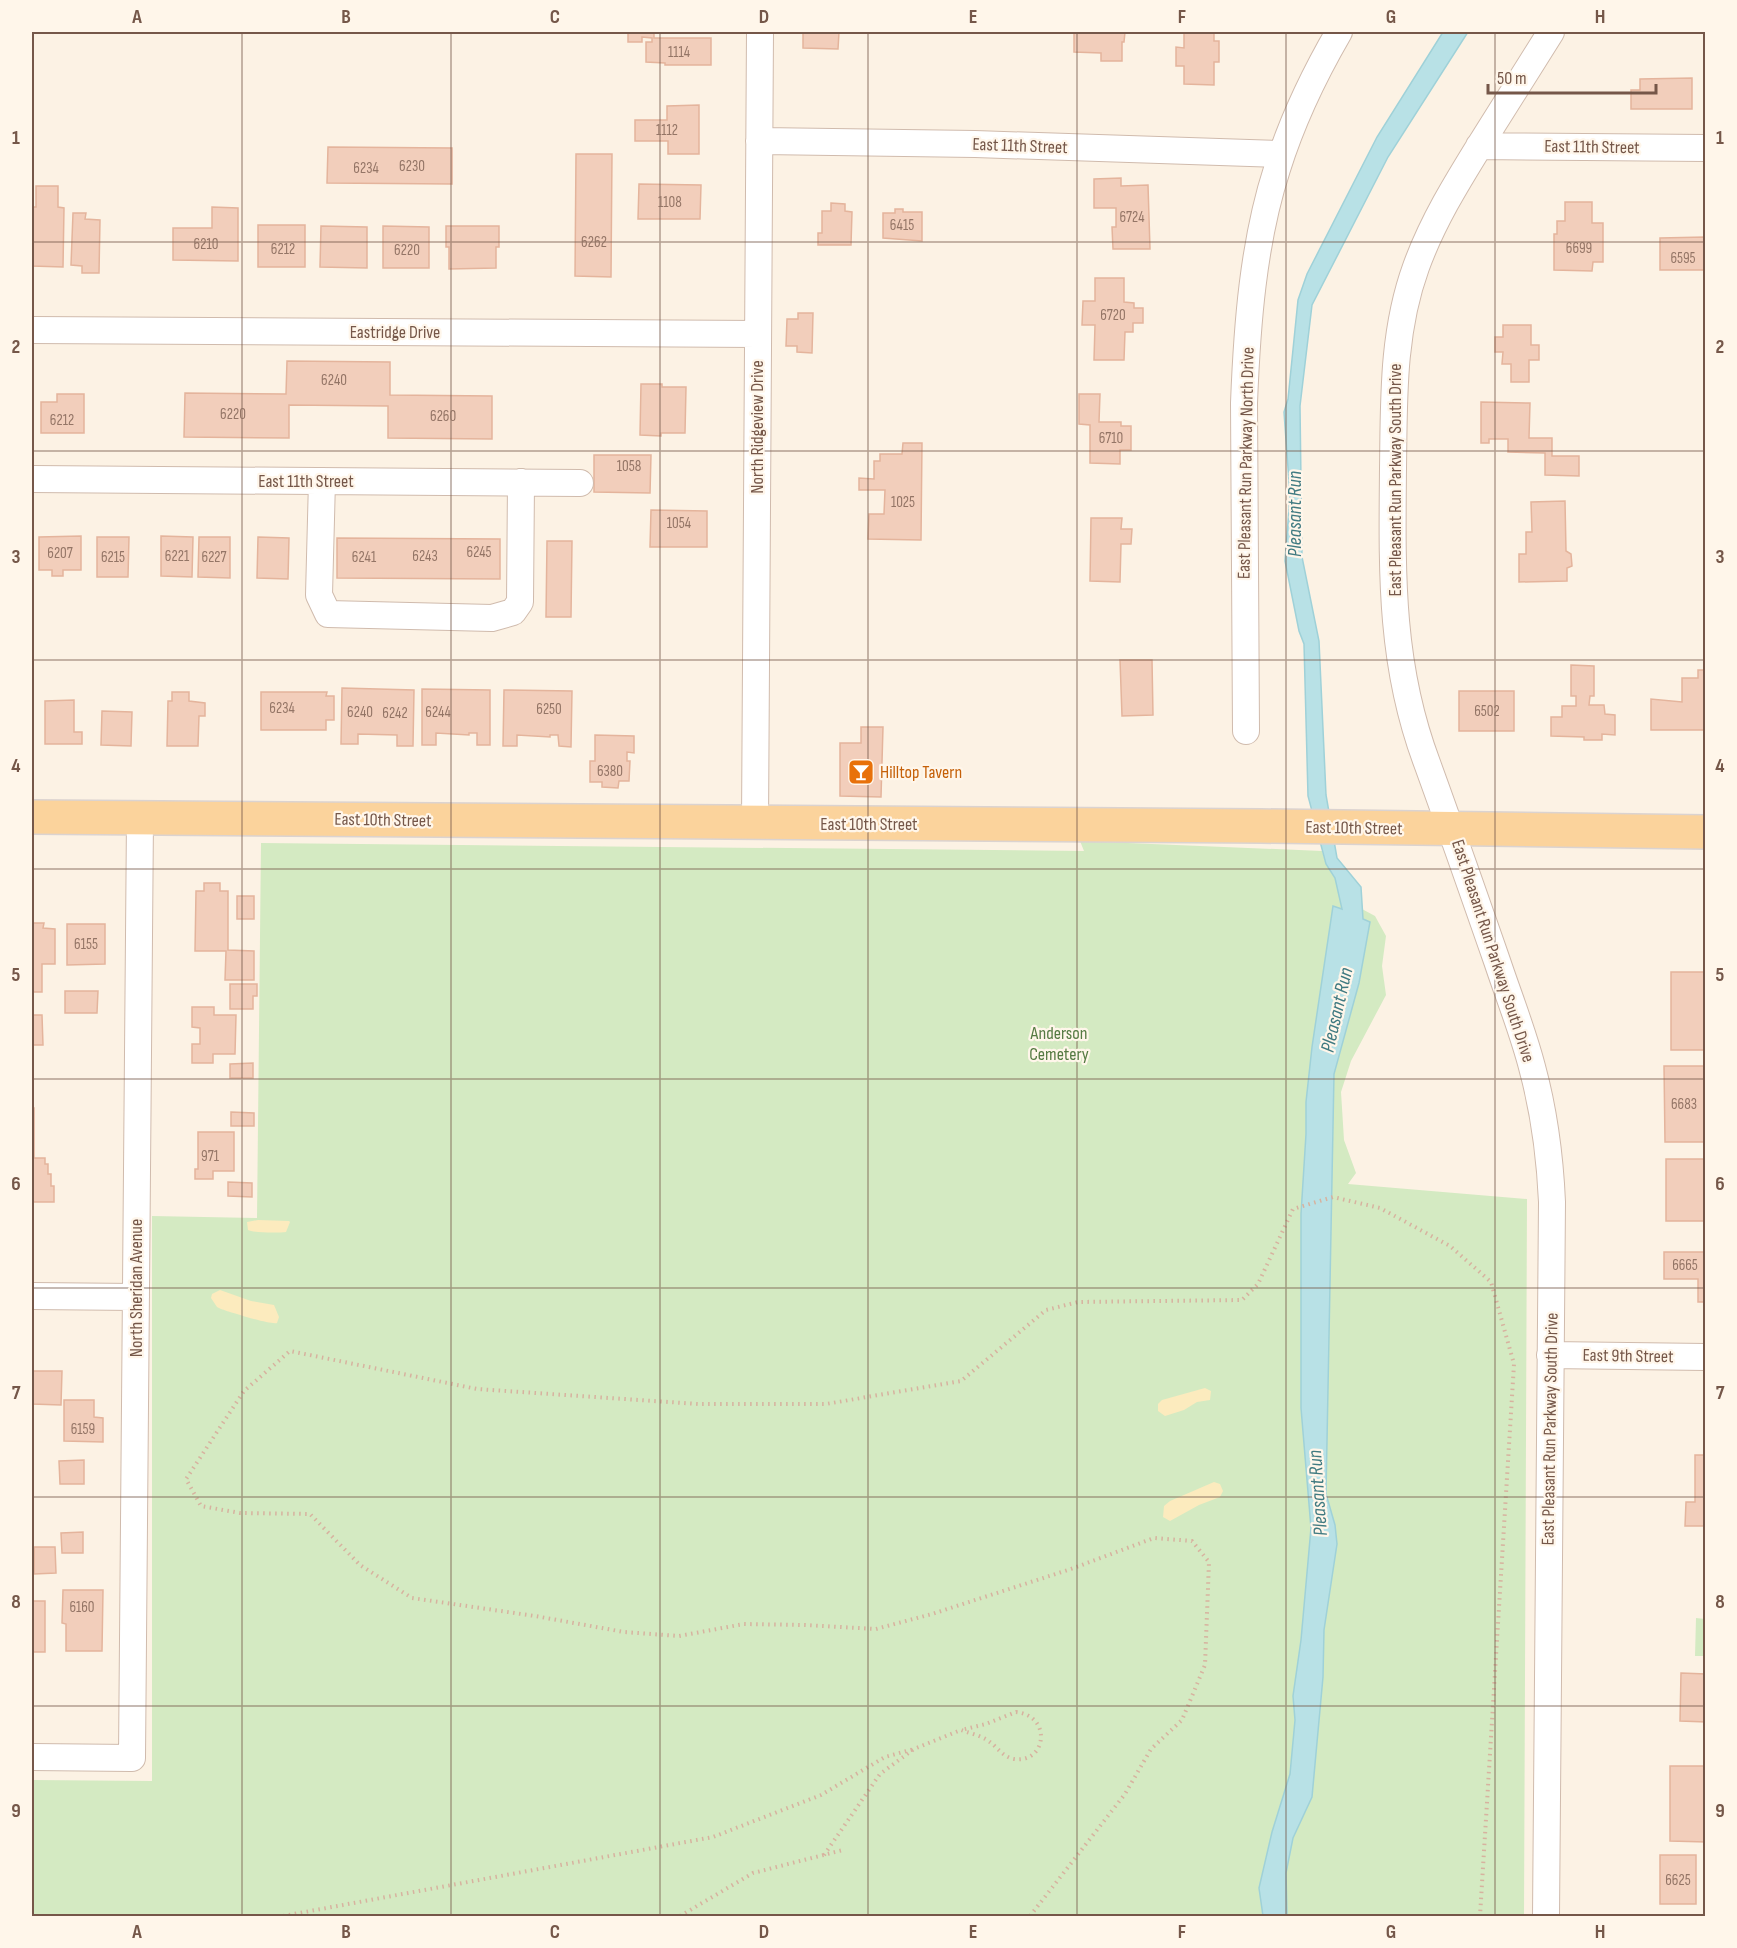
<svg xmlns="http://www.w3.org/2000/svg" width="1737" height="1948" font-family="'Sofia Sans Condensed',sans-serif">
  <rect width="100%" height="100%" fill="#fcf2e4"/>
  <path fill="#d4eac2" d="M1080,841L1322,851L1326,864L1335,878L1344,916L1320,1142L1363,924L1362,909L1375,916L1386,936L1382,966L1386,995L1351,1061L1341,1092L1344,1140L1356,1173L1348,1184L1527,1199L1524,1916H32V1780L152,1781V1216L257,1218L261,843L1084,851Z
    M1696,1618L1705,1619V1656H1695Z"/>
  <path fill="#fcebbe" d="M258,1220L289,1221L290,1222L286,1232C279,1233 253,1233 248,1230L247,1222Z
    M220,1290L251,1301L274,1305L279,1317L277,1323C270,1325 230,1312 221,1309L217,1307L211,1298L212,1294Z
    M1205,1388L1211,1391L1210,1400L1197,1402L1184,1410L1165,1416L1158,1411V1404L1162,1400Z
    M1214,1482L1220,1484L1223,1491L1220,1497L1199,1505L1170,1521L1163,1517L1164,1506L1170,1501Z"/>
  <path fill="#b8e1e6" stroke="#9fd1d8" stroke-width="1.5" d="M1443,32H1468L1388,157L1312,305L1300,406L1302,557L1319,641L1326,795L1337,858L1361,887L1363,919L1370,922L1359,983L1334,1074L1326,1494L1335,1525L1337,1544L1324,1630L1323,1677L1312,1797L1293,1838L1286,1873L1287,1916H1263L1259,1888L1272,1832L1290,1774L1295,1720L1293,1696L1301,1640L1311,1528L1301,1408V1214L1306,1134V1102L1312,1047L1333,906L1342,909L1335,878L1326,864L1308,796L1304,644L1299,631L1285,561L1290,496L1284,412L1288,399L1298,300L1307,274L1377,137Z"/>
  <path fill="#f2cebb" stroke="#e4b49c" stroke-width="1.5" d="M628,32H654V38H711V65H665V63L646,62V42H652V38L642,37V42H628Z
    M803,32H839L838,49L803,48Z
    M1074,32H1125L1124,42H1122V61H1101V53L1074,52Z
    M1184,32H1214V41H1219V62H1214V85L1184,84V66H1176V47L1184,48Z
    M1692,78V109H1631V90H1640V79Z
    M699,105V154H668V141H635V120H667V106Z
    M328,147L452,148V184L327,183Z
    M576,154H612L611,277L575,276Z
    M1121,178V186L1148,185L1150,249H1113L1112,227H1116V208H1094V179Z
    M639,184L701,185L700,219H638Z
    M36,186H58V207L64,208L63,267L32,266V207H36Z
    M1565,202H1592V223H1603V262H1593L1592,271L1554,270V234H1557V221H1565Z
    M831,203L845,204V211L852,212L851,245H818V233H822V211H831Z
    M212,207L238,208V261L173,260V228H212Z
    M895,209H903V212H922V241L883,238V213H895Z
    M73,213H86L85,219L100,220L99,273H82V266L71,265Z
    M258,225H305V267H258Z
    M321,226L367,227V268L320,267Z
    M383,226L429,227V268H383Z
    M446,226H499V247H496V268L449,269V247H446Z
    M1705,237L1706,270H1660V238Z
    M1095,278H1124V302L1134,303V308H1143V323H1133V332H1125L1124,360H1094L1095,325H1082L1083,301H1095Z
    M798,313H813L812,353L797,352V346H786L787,319H798Z
    M1503,325H1531V345H1539V360H1529V382H1511V364H1502L1503,352H1495V337H1503Z
    M287,361L390,362V395L492,396V439L388,438V406L289,405V438L184,437L185,393L286,394Z
    M641,384H662V387H686L685,433H661V436L640,435Z
    M57,394H84V433H41V402H57Z
    M1079,394H1100L1099,422H1121V426H1131V450H1120V464L1090,463V425L1079,424Z
    M1481,402L1530,403L1529,438H1552V456H1579V476L1545,475V453L1508,452V439H1489V443H1481Z
    M903,443H922L921,540L868,539L869,514H884L885,490H859V478L874,479V461H880V454H902Z
    M594,455H651L650,493L594,492Z
    M1565,501L1566,551L1571,554L1572,566L1567,568V581L1519,582V554H1526V532H1532L1531,502Z
    M651,510L707,511V547H650Z
    M1091,518H1122L1121,529H1132L1131,544H1121L1120,582L1090,581Z
    M81,536V570H63V576H52V570H39V537Z
    M161,536L193,537L192,577L161,576Z
    M97,537H129L128,577H97Z
    M199,537H230V578L198,577Z
    M258,537L289,538L288,579L257,578Z
    M337,538L500,539V579L337,578Z
    M547,541H572L571,617H546Z
    M1120,660H1152L1153,715L1122,716Z
    M1571,665L1594,666V696H1590L1589,705H1604L1605,714L1615,715V735L1602,734V740H1584V737L1551,736V717H1562V706H1576V696H1571Z
    M1698,670H1706V730H1651V699L1682,702V678H1698Z
    M342,688L414,690L413,746H397V735L358,734V744H341Z
    M422,689L490,690V745H477V733H469V735L436,733V745H422Z
    M504,690L572,691L571,747L559,746L558,735H550V737L517,735V746H503Z
    M1459,691H1514V731H1459Z
    M172,692H189V701L205,703V716H199L198,746H167L168,701H172Z
    M261,692H327L326,696H334V720H326V730H261Z
    M74,700V732H82V744H45V701Z
    M102,711L132,712L131,746L101,745Z
    M861,727H883L881,797L840,796V743H861Z
    M595,735L634,736V753L627,752V761H630L629,781H619L618,788L602,787V782H590V761H595Z
    M204,883H220V891H228V950L254,951V980H225L226,951H195L196,891H204Z
    M237,896H254V919H237Z
    M32,923H44L43,928L55,929V964H42V992H32Z
    M67,924H105V964L67,965Z
    M1671,972H1706V1050H1671Z
    M230,984H257V996H253V1009H230Z
    M65,991H98L97,1013H65Z
    M192,1007H214V1015H236L235,1054H213V1063H192V1044H200V1028L192,1027Z
    M32,1015H42L43,1045H32Z
    M253,1063V1078H230V1064Z
    M1664,1066H1704V1142H1665Z
    M32,1108H34V1158H45V1164H48V1174H51V1186H54V1202H32Z
    M231,1112L254,1113V1126H231Z
    M198,1132H234V1171H213V1179H195V1169H198Z
    M1666,1159H1706V1221H1666Z
    M228,1182L252,1183V1197L228,1196Z
    M1664,1252H1706V1302H1698V1279H1664Z
    M32,1371H62L61,1405L32,1404Z
    M64,1400H94V1417L103,1418V1442L64,1441Z
    M1695,1455H1706V1526H1685L1686,1502H1695Z
    M84,1460V1484H60L59,1461Z
    M83,1532V1553H62L61,1533Z
    M34,1547H55L56,1573L34,1574Z
    M63,1590H103L102,1651H66V1624L62,1623Z
    M32,1601H45V1652H32Z
    M1681,1673L1706,1674V1722L1680,1721Z
    M1670,1766H1706V1842L1670,1841Z
    M1660,1855H1696V1904H1660Z"/>
  <g fill="none" stroke-linecap="round" stroke-linejoin="round">
    <defs>
      <path id="minor" d="M759,141L975,144L1281,154
        M1479,146L1706,148
        M32,330L758,334
        M32,479L580,483
        M322,481L319,595L328,614L492,618L513,612L520,602L521,482
        M1246,731L1244,403C1247,326 1253,243 1277,169C1292,121 1314,75 1339,32
        M755,823L760,32
        M32,1296L136,1297
        M1550,1355L1706,1357
        M32,1757L132,1758L140,818
        M1546,1916L1552,1202C1550,1157 1544,1111 1532,1067C1523,1032 1509,997 1497,961C1474,895 1451,829 1427,763C1390,665 1392,572 1393,469C1394,401 1392,333 1416,267C1433,220 1459,179 1485,137C1507,102 1529,67 1551,32"/>
      <path id="major" d="M32,817L1261,826L1706,832"/>
    </defs>
    <use href="#minor" stroke="#d0bbad" stroke-width="28"/>
    <use href="#major" stroke="#dbd3d0" stroke-width="36"/>
    <path stroke="#d7b29f" stroke-width="4" stroke-dasharray="1.5 4.5" stroke-linecap="butt" d="M1016,1712C1053,1716 1046,1764 1014,1759C1002,1757 997,1746 987,1740C979,1735 969,1733 961,1730L986,1724Z
      M824,1855L880,1774L914,1749L961,1730
      M283,1916L713,1837L821,1795L885,1757L914,1749
      M680,1916L753,1873L843,1850
      M1030,1916L1125,1794L1151,1749L1182,1720L1205,1665L1209,1562L1192,1541L1154,1538L1071,1569L932,1614L876,1629L805,1625L744,1624L679,1636L624,1632L535,1616L412,1598L360,1565L310,1514L240,1513L201,1506L186,1479L244,1391L290,1351L477,1389L698,1404H826L961,1381L1046,1310L1078,1302L1242,1300L1258,1284L1293,1209L1333,1197L1380,1208L1450,1246L1491,1282L1514,1364L1480,1916"/>
    <use href="#minor" stroke="#fff" stroke-width="26"/>
    <use href="#major" stroke="#fbd39c" stroke-width="33"/>
  </g>
  <path fill="none" stroke="#755749" stroke-width="1.5" stroke-opacity="0.55" d="M242,32V1916M451,32V1916M660,32V1916M868,32V1916M1077,32V1916M1286,32V1916M1495,32V1916M32,242H1706M32,451H1706M32,660H1706M32,869H1706M32,1079H1706M32,1288H1706M32,1497H1706M32,1706H1706"/>
  <defs>
    <symbol id="bar-square" viewBox="-11 -11 22 22"><rect x="-9" y="-9" width="18" height="18" rx="4" fill="#e8710a" stroke="#fff6ea"/><path d="M-6-5H6L.8 .8V4.5H3.5V6h-7V4.5H-.8V.8Z" fill="#fff"/></symbol>
  </defs>
  <g fill-rule="evenodd">
    <use href="#bar-square" x="846" y="757" width="30" height="30"/>
  </g>
  <g text-anchor="middle" dominant-baseline="central" stroke-width="4.5" stroke-linejoin="round" paint-order="stroke">
    <g font-size="15" fill="#947566">
      <text x="679" y="52">1114</text>
      <text x="667" y="130">1112</text>
      <text x="412" y="166">6230</text>
      <text x="366" y="168">6234</text>
      <text x="670" y="202">1108</text>
      <text x="1132" y="217">6724</text>
      <text x="902" y="225">6415</text>
      <text x="594" y="242">6262</text>
      <text x="206" y="244">6210</text>
      <text x="1579" y="248">6699</text>
      <text x="283" y="249">6212</text>
      <text x="407" y="250">6220</text>
      <text x="1683" y="258">6595</text>
      <text x="1113" y="315">6720</text>
      <text x="334" y="380">6240</text>
      <text x="233" y="414">6220</text>
      <text x="443" y="416">6260</text>
      <text x="62" y="420">6212</text>
      <text x="1111" y="438">6710</text>
      <text x="629" y="466">1058</text>
      <text x="903" y="502">1025</text>
      <text x="679" y="523">1054</text>
      <text x="479" y="552">6245</text>
      <text x="60" y="553">6207</text>
      <text x="177" y="556">6221</text>
      <text x="425" y="556">6243</text>
      <text x="113" y="557">6215</text>
      <text x="214" y="557">6227</text>
      <text x="364" y="557">6241</text>
      <text x="282" y="708">6234</text>
      <text x="549" y="709">6250</text>
      <text x="1487" y="711">6502</text>
      <text x="360" y="712">6240</text>
      <text x="438" y="712">6244</text>
      <text x="395" y="713">6242</text>
      <text x="610" y="771">6380</text>
      <text x="86" y="944">6155</text>
      <text x="1684" y="1104">6683</text>
      <text x="210" y="1156">971</text>
      <text x="1685" y="1265">6665</text>
      <text x="83" y="1429">6159</text>
      <text x="82" y="1607">6160</text>
      <text x="1678" y="1880">6625</text>
    </g>
    <g font-size="18" fill="#755749" stroke="#fff6ea">
      <text transform="translate(1020 146) rotate(2)">East 11th Street</text>
      <text transform="translate(1592 147) rotate(1)">East 11th Street</text>
      <text x="395" y="332">Eastridge Drive</text>
      <text transform="translate(757 427) rotate(-90)">North Ridgeview Drive</text>
      <text transform="translate(1246 463) rotate(-89)">East Pleasant Run Parkway North Drive</text>
      <text transform="translate(1395 480) rotate(-90)">East Pleasant Run Parkway South Drive</text>
      <text x="306" y="481">East 11th Street</text>
      <text transform="translate(383 820) rotate(1)">East 10th Street</text>
      <text x="869" y="824">East 10th Street</text>
      <text transform="translate(1354 828) rotate(1)">East 10th Street</text>
      <text transform="translate(1493 951) rotate(72)">East Pleasant Run Parkway South Drive</text>
      <text transform="translate(136 1288) rotate(-90)">North Sheridan Avenue</text>
      <text transform="translate(1628 1356) rotate(1)">East 9th Street</text>
      <text transform="translate(1550 1429) rotate(-89)">East Pleasant Run Parkway South Drive</text>
    </g>
    <g font-size="18" fill="#c56008" stroke="#fff6ea" text-anchor="start">
      <text x="880" y="772">Hilltop Tavern</text>
    </g>
    <g font-size="18" fill="#557a42" stroke="#fff6ea">
      <text x="1059" y="1033">Anderson<tspan x="1059" dy="21">Cemetery</tspan></text>
    </g>
    <g font-size="20" font-style="italic" fill="#407a81" stroke="#fff6ea">
      <text transform="translate(1295 514) rotate(-90)">Pleasant Run</text>
      <text transform="translate(1337 1010) rotate(-77)">Pleasant Run</text>
      <text transform="translate(1318 1493) rotate(-94)">Pleasant Run</text>
    </g>
  </g>
  <rect width="1737" height="1948" fill="none" stroke="#fff6ea" stroke-width="66"/>
  <path d="M1488 84v9h168v-9" fill="none" stroke="#755749" stroke-width="3"/>
  <text x="1497" y="84" font-size="18" fill="#755749" stroke="#fff6ea" stroke-width="4.5" paint-order="stroke">50 m</text>
  <rect x="33" y="33" width="1671" height="1882" fill="none" stroke="#755749" stroke-width="2"/>
  <g font-size="20" text-anchor="middle" font-weight="bold" fill="#755749">
    <text x="137" y="23">A</text>
    <text x="346" y="23">B</text>
    <text x="555" y="23">C</text>
    <text x="764" y="23">D</text>
    <text x="973" y="23">E</text>
    <text x="1182" y="23">F</text>
    <text x="1391" y="23">G</text>
    <text x="1600" y="23">H</text>
    <text x="16" y="144">1</text>
    <text x="1720" y="144">1</text>
    <text x="16" y="353">2</text>
    <text x="1720" y="353">2</text>
    <text x="16" y="563">3</text>
    <text x="1720" y="563">3</text>
    <text x="16" y="772">4</text>
    <text x="1720" y="772">4</text>
    <text x="16" y="981">5</text>
    <text x="1720" y="981">5</text>
    <text x="16" y="1190">6</text>
    <text x="1720" y="1190">6</text>
    <text x="16" y="1399">7</text>
    <text x="1720" y="1399">7</text>
    <text x="16" y="1608">8</text>
    <text x="1720" y="1608">8</text>
    <text x="16" y="1817">9</text>
    <text x="1720" y="1817">9</text>
    <text x="137" y="1938">A</text>
    <text x="346" y="1938">B</text>
    <text x="555" y="1938">C</text>
    <text x="764" y="1938">D</text>
    <text x="973" y="1938">E</text>
    <text x="1182" y="1938">F</text>
    <text x="1391" y="1938">G</text>
    <text x="1600" y="1938">H</text>
  </g>
</svg>
